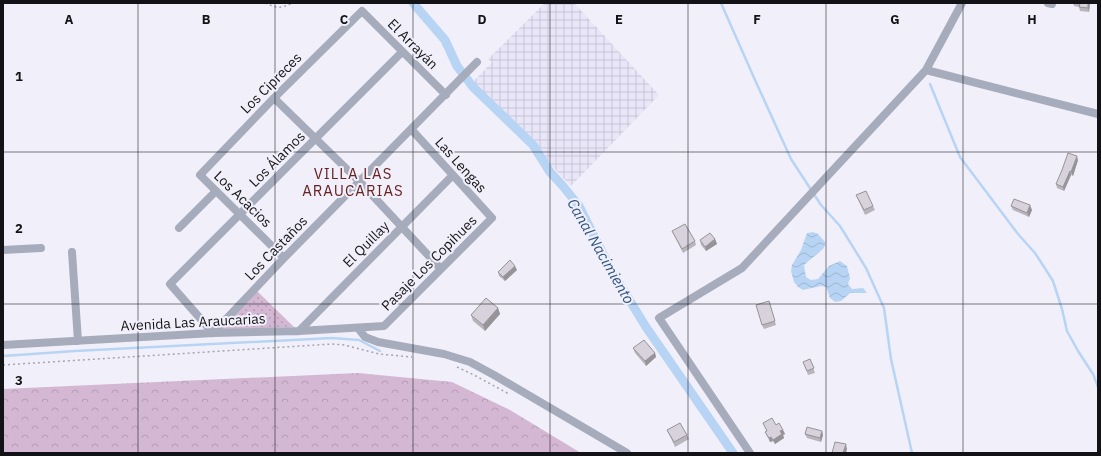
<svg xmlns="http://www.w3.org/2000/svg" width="1101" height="456" font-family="'IBM Plex Sans',sans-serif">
  <defs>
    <pattern id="industrial-grid" width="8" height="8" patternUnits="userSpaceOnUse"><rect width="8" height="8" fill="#e8e6f8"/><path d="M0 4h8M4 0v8" fill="none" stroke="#c6c4d4"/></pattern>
    <pattern id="green-dots" width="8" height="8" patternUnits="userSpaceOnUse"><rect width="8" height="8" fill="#d4b8d3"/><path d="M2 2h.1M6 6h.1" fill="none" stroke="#b59db4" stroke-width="1.8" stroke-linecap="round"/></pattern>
    <pattern id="forest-crowns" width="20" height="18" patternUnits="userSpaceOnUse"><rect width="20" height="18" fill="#d4b8d3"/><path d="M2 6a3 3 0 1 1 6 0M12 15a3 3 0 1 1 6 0" fill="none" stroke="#b59db4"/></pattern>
    <pattern id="water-waves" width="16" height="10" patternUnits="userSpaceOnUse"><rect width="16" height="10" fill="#b8d4f4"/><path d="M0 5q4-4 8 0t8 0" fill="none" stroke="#9db5d0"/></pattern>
  </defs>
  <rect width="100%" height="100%" fill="#f1f0fa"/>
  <path fill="url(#industrial-grid)" d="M545,3H574L659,95L571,186L472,83L492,62L488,59Z"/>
  <path fill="url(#green-dots)" d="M257,291L294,327L220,330Z"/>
  <path fill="url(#forest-crowns)" d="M358,373L452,382L510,410L581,453H3V389Z"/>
  <path fill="url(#water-waves)" d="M813,232L818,234L826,243L823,249L804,265L806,277L811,280L818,279L829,266L840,261L847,266L850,278L848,284L852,289L863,288L867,293H850L841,301L835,302L830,298L826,287L821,286L803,290L798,287L794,282L791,271L792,265L801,250L807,233Z"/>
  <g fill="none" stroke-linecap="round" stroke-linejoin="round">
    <path stroke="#b8d4f4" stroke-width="2.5" d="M721,3L755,80L791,159L821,205L840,226L866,268L884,308L891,359L912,453
      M930,84L960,157L1018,234L1035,253L1046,270L1053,281L1062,309L1067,331L1078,351L1093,374L1098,387
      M3,356L75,351L332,338L359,340L380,351"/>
    <path stroke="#b8d4f4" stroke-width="9" d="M413,3L445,40L457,66L473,87L533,145L550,172L562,185L579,206L611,270L646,327L733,453"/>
    <path stroke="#a5a4ac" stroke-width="1.5" stroke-dasharray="2 3" stroke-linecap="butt" d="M265,3C276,8 281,9 292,3
      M3,365L332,344L344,345L379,354L412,357
      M457,367L474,375L509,394"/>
    <path stroke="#a6acbc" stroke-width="8" d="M1048,3L1052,4
      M402,52L170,284L213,333L284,258L477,62
      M926,70L962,3
      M274,98L360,182L441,269
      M179,228L216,191
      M3,250L41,248
      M72,252L78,341
      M284,258L200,175L274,98L362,11L446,95
      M358,328L365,337L378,342L444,354L470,362L494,375L627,453
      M299,331L453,175
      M3,345L213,333L299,331L384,326L492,218L411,129
      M750,453L659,318L742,268L926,70L1098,114"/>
  </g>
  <path fill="#b9b5bc" d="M1073,3H1090L1089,12L1080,11L1079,7L1074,6Z
    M1078,160L1073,176L1071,175L1064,191L1057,188L1056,184Z
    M856,195L873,206L875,210L865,215Z
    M1011,206L1032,210L1029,217L1013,210Z
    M672,231L695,241L696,245L683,253Z
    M715,239L717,244L706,251L701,245L700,240Z
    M517,270L505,281L499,276L498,272Z
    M769,301L776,325L764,329L762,325Z
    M498,308L500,314L485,331L473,321L471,315Z
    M633,348L655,353L656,357L646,366L635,353Z
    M810,359L815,373L808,375L803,362Z
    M763,423L783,430L785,434L783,435L784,438L775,444L773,441L770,442L765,432L767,431Z
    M667,430L687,435L689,439L675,447Z
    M822,431L823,435L821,442L807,438L805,434Z"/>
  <path fill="#969399" d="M1088,3H1090L1089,12L1088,8Z
    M1077,156L1078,160L1073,176L1071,172Z
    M1070,171L1071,175L1064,191L1063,187Z
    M1030,205L1032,210L1029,217L1027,213Z
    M715,239L717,244L706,251L705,247Z
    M515,266L517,270L505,281L503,277Z
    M498,308L500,314L485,331L483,325Z
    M655,353L656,357L646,366L645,361Z
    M783,430L785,434L783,435L784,438L775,444L773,440L780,431Z
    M822,431L823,435L821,442L820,438Z
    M771,437L773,441L770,442L769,438Z
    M846,444L847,449L846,453H843Z"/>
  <path fill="#d7d2db" stroke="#969399" d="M1075,3H1088V8L1079,7L1080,4Z
    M1068,153L1077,156L1071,172L1070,171L1063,187L1056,184L1062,170Z
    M866,191L873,206L864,210L856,195Z
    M1014,199L1030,205L1027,213L1011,206Z
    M685,224L695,241L682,249L672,231Z
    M710,233L715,239L705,247L700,240Z
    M510,260L515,266L503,277L498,272Z
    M486,298L498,308L483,325L471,315Z
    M769,301L775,321L762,325L756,305Z
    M644,340L655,353L645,361L633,348Z
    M810,359L814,368L807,371L803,362Z
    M772,418L776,425L779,423L783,430L780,431L782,434L773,440L771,437L769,438L765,432L767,431L763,423Z
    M680,423L687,435L674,442L667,430Z
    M807,427L822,431L820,438L805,434Z
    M835,442L846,444L843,453H832Z"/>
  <path fill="none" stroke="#131216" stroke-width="1" stroke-opacity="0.55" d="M138,3V453M275,3V453M413,3V453M550,3V453M688,3V453M826,3V453M963,3V453M3,152H1098M3,304H1098"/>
  <g text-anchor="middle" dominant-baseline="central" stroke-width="4" stroke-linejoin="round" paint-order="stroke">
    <g font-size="14" fill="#131216" stroke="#f1f0fa">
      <text transform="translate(413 44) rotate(45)">El Arrayán</text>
      <text transform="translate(271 83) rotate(-45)">Los Cipreces</text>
      <text transform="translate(277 159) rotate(-45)">Los Álamos</text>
      <text transform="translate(461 165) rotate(48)">Las Lengas</text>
      <text transform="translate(243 199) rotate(44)">Los Acacios</text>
      <text transform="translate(366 244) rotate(-45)">El Quillay</text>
      <text transform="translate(276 248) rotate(-46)">Los Castaños</text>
      <text transform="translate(429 263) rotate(-45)">Pasaje Los Copihues</text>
      <text transform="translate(193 322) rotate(-3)">Avenida Las Araucarias</text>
    </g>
    <g font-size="15" letter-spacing="1" fill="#672223" stroke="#f1f0fa">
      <text x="353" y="173">VILLA LAS<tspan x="353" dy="17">ARAUCARIAS</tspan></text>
    </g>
    <g font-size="15" font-style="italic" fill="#2e5580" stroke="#f1f0fa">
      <text transform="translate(601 251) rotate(60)">Canal Nacimiento</text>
    </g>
  </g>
  <g font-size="13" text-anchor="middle" font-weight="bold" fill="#131216" stroke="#f1f0fa" stroke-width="4" stroke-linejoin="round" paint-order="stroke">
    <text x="69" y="24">A</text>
    <text x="206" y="24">B</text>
    <text x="344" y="24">C</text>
    <text x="482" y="24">D</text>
    <text x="619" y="24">E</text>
    <text x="757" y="24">F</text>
    <text x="895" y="24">G</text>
    <text x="1032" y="24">H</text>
    <text x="19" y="81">1</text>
    <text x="19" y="233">2</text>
    <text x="19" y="385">3</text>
  </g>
  <rect width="1101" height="456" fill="none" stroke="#131216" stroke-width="8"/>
</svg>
